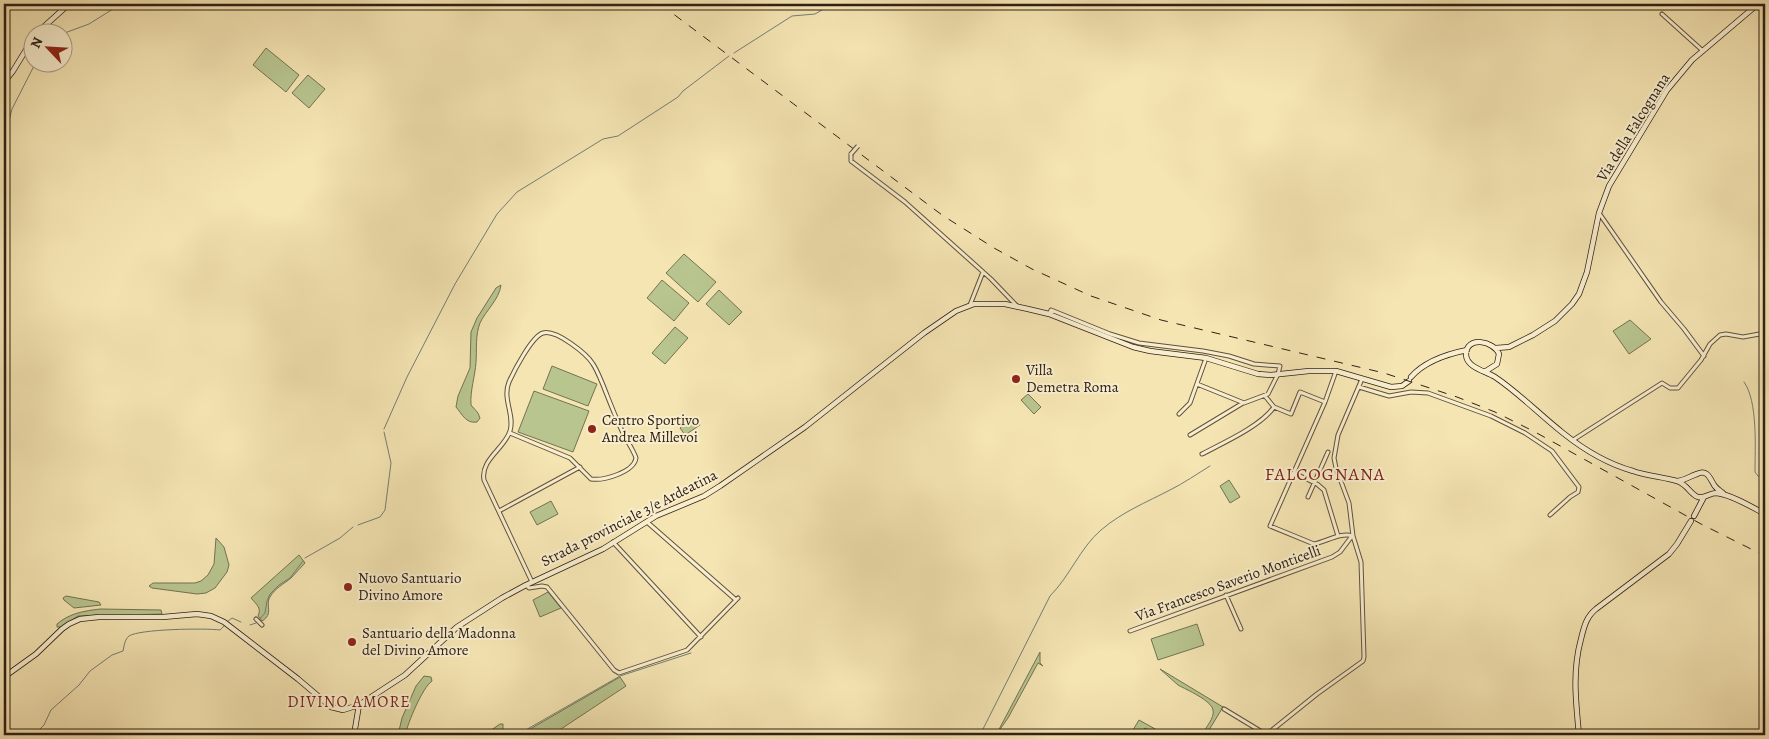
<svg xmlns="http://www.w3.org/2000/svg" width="1769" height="739" font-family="Alegreya,serif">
  <rect width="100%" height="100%" fill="#f5e5b3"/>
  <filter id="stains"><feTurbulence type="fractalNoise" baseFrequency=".004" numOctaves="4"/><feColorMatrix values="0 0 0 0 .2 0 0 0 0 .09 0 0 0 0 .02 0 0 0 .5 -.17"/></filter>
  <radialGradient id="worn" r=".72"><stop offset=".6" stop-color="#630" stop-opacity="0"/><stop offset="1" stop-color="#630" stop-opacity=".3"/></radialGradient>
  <path fill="#b8c58f" stroke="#747252" d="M266,48L299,75L286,92L253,65Z
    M308,75L325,89L309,108L292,93Z
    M684,254L716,282L698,302L666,273Z
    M662,280L689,303L674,321L647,298Z
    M501,285C499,300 486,310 480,323C475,336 477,349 476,362C475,377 470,390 471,405L478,413L480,418L477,422C466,424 462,414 456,407L458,396L470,368L471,332L477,318L496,288Z
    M719,290L742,312L729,325L706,304Z
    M1630,320L1651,339L1629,354L1613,331Z
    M675,327L688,338L665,364L652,353Z
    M552,366L597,384L588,406L543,389Z
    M534,391L589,411L573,452L518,432Z
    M1028,394L1041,407L1034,414L1021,400Z
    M695,418L700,425L685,435L680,428Z
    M1229,480L1240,497L1230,503L1220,486Z
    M551,501L558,514L537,525L530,512Z
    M216,538L224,547L229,565L227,572L215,588L206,593L197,594L152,588L149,586L153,583H195L201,581L208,575L214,564Z
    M299,555L305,563C300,568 296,573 291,578C284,584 275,588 270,597C265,605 274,614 262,621L258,616C262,608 256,604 251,598Z
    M548,592L561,608L540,617L533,600Z
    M66,596L99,602L101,605L74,608L64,600L63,598Z
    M100,609L161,610L162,614L78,616L61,627H57V624C70,613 84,611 100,609Z
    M1197,624L1204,645L1158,660L1151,639Z
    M1040,652V663L1043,666L1038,663L1008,718L996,735Z
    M1160,669L1223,707L1206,735H1202C1205,728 1215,718 1213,710C1211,700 1187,690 1178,685C1172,680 1166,674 1160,669Z
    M424,676L431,677L432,681C422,688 408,723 405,735H398L402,718L416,686Z
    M620,677L626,686L552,735H528L525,732Z
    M1139,720L1166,735H1158L1145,728L1139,735H1130Z
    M500,724H503V729L496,735H484Z"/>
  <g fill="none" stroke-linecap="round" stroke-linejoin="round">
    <path stroke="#737e76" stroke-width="1" d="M62,34L89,24L121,4
      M734,53L792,16L815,14L832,4
      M4,130L9,121L12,109L36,62
      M1744,382C1758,401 1755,448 1755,472L1758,476L1765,480
      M384,429L407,377L455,284L497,214L517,192L603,139L618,136L678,97L683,91L729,56
      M358,525L380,517L385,510L391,463L384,432
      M305,558L340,538L353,527
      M227,622L232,618L241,622
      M250,625L256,623L265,613L267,601L270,594L279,585L290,578L303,561
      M34,735L44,725L51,710L79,685L90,671L112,655L123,651C124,646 125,639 129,636C139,629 206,628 220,630L225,625
      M517,735L620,676L691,653
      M980,735L1050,596C1070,576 1080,548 1101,530C1122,512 1147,502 1170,490C1184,483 1197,474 1210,466"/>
    <defs>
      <path id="street" d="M1758,4L1765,10
        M1662,14L1703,51
        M851,154V161L905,202L991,279L1017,306
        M1599,213L1661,302L1684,329L1704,356
        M970,305L983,272
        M1049,314L1051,310L1110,334L1139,343L1203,351L1229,356L1254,364L1280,366L1278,374L1268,394L1244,403L1197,384
        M1336,371L1325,402L1270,526L1314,544C1326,542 1340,532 1353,536
        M1359,387L1389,396L1411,392L1428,393L1491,416L1525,433L1552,451L1579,487L1578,492L1570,497L1550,515
        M1274,407L1291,414L1300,392L1325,402
        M1179,414L1190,403L1205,361
        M510,433L570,458L591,479C604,481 634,472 636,458C633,449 626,440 622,431C615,416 609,400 603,385C600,378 597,370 593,364C587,354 556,329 543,333C532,336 514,371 509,382C502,399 515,415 510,431C505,448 480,460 484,480L532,582
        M1190,435L1243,403
        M1573,440L1662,383L1670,388H1678L1701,360L1710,344L1720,335L1726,334L1743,337L1765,333
        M1202,454C1223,443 1261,426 1274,407L1265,396
        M1294,473L1317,484L1324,490L1338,536
        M1308,497L1328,452
        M499,511L580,467
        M647,522L736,600
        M613,542L701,637
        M526,585L529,588L542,586L547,587L614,670L619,673L687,650L738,598
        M1226,595L1241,629
        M256,619L262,625
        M1130,631L1332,557L1340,552L1352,536
        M1224,709L1267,735
        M1266,735L1317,694L1363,661L1364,657L1361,562L1353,536L1349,503L1336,468L1334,458L1338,435L1362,379"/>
      <path id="secondary" d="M38,32L69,4
        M4,82L13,71L32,40
        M1496,348L1509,347L1533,335L1555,321L1572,304L1579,294L1587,272L1599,213L1609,186L1667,90L1692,60L1758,4
        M1486,371L1497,364L1499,354C1494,341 1466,335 1466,355C1467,368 1486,371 1495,377C1519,393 1540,415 1563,433C1583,449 1608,464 1633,471C1647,476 1663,477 1677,481C1688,485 1690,494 1698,497C1705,499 1709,493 1716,493C1730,494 1752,507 1765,514
        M1411,377C1425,361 1447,354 1467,350
        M1678,481C1686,480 1690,476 1697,474C1707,469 1710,478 1714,485C1716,488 1720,491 1723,493
        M1694,516L1704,497
        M4,677L36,654L62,629L69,624L80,619L99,617H163L197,614L211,616L224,622L298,679L331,707L343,710L359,705L405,675L457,627L502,598L526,585L603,549L656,516L704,496L720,486L805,427L924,333L956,311L974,304H1005L1028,309L1049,314L1133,347L1150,351L1206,358L1258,374L1271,375L1309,371H1336L1391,387L1402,386L1409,381
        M354,735L359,705
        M1579,735C1576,702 1572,672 1581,639C1584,627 1586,617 1596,609L1669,554L1677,544L1691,521"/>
    </defs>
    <use href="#street" stroke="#60513c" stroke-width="5"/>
    <use href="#secondary" stroke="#2f2015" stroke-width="6"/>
    <use href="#street" stroke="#f8eece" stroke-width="3"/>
    <use href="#secondary" stroke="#f8eece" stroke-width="4.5"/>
    <path stroke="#2f2015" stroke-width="1" stroke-dasharray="9 9" stroke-linecap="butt" d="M660,4L942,215L994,248L1032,269L1091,296L1161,320L1384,373L1457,397L1495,412L1535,432L1701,524L1765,556"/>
    <defs>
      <path id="street-bridge" d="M851,154L858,146"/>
    </defs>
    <use href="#street-bridge" stroke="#60513c" stroke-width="5" stroke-linecap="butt"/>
    <use href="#street-bridge" stroke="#f8eece" stroke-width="3"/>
  </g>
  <g fill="#8f2418" stroke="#f8eece" stroke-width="2">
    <circle cx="1016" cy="379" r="5"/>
    <circle cx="592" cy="429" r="5"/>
    <circle cx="348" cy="587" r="5"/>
    <circle cx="352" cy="642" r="5"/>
  </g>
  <g text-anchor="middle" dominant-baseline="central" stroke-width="4" stroke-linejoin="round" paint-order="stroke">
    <g font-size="15" fill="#2f2015" stroke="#f8eece">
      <text transform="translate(1633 127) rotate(-58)">Via della Falcognana</text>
      <text transform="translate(629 518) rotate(-27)">Strada provinciale 3/e Ardeatina</text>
      <text transform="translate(1228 583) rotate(-20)">Via Francesco Saverio Monticelli</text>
    </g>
    <g font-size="15" fill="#2f2015" stroke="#f8eece" text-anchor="start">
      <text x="1026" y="370">Villa<tspan x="1026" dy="17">Demetra Roma</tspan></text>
      <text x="602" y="420">Centro Sportivo<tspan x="602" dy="17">Andrea Millevoi</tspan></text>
      <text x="358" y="578">Nuovo Santuario<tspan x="358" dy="17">Divino Amore</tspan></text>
      <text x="362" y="633">Santuario della Madonna<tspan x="362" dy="17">del Divino Amore</tspan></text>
    </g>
    <g font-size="16" letter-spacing="1" fill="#7a1f14" stroke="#f8eece">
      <text x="349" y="702">DIVINO AMORE</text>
    </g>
    <g font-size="18" letter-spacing="1" fill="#7a1f14" stroke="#f8eece">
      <text x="1325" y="474">FALCOGNANA</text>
    </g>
  </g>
  <rect width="1769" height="739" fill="none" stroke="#f5e5b3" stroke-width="20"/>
  <rect x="5" y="5" width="1759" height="729" fill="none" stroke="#2f2015" stroke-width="2.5"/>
  <rect x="10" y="10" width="1749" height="719" fill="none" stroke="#2f2015"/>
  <g transform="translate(48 48) rotate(295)"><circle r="24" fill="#f8eece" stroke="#a89c84"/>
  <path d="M0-4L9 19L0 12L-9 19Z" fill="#8f2418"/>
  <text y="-8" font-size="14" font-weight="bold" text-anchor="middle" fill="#2f2015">N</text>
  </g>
  <rect width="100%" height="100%" filter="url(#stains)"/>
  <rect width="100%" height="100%" fill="url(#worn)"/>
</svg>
